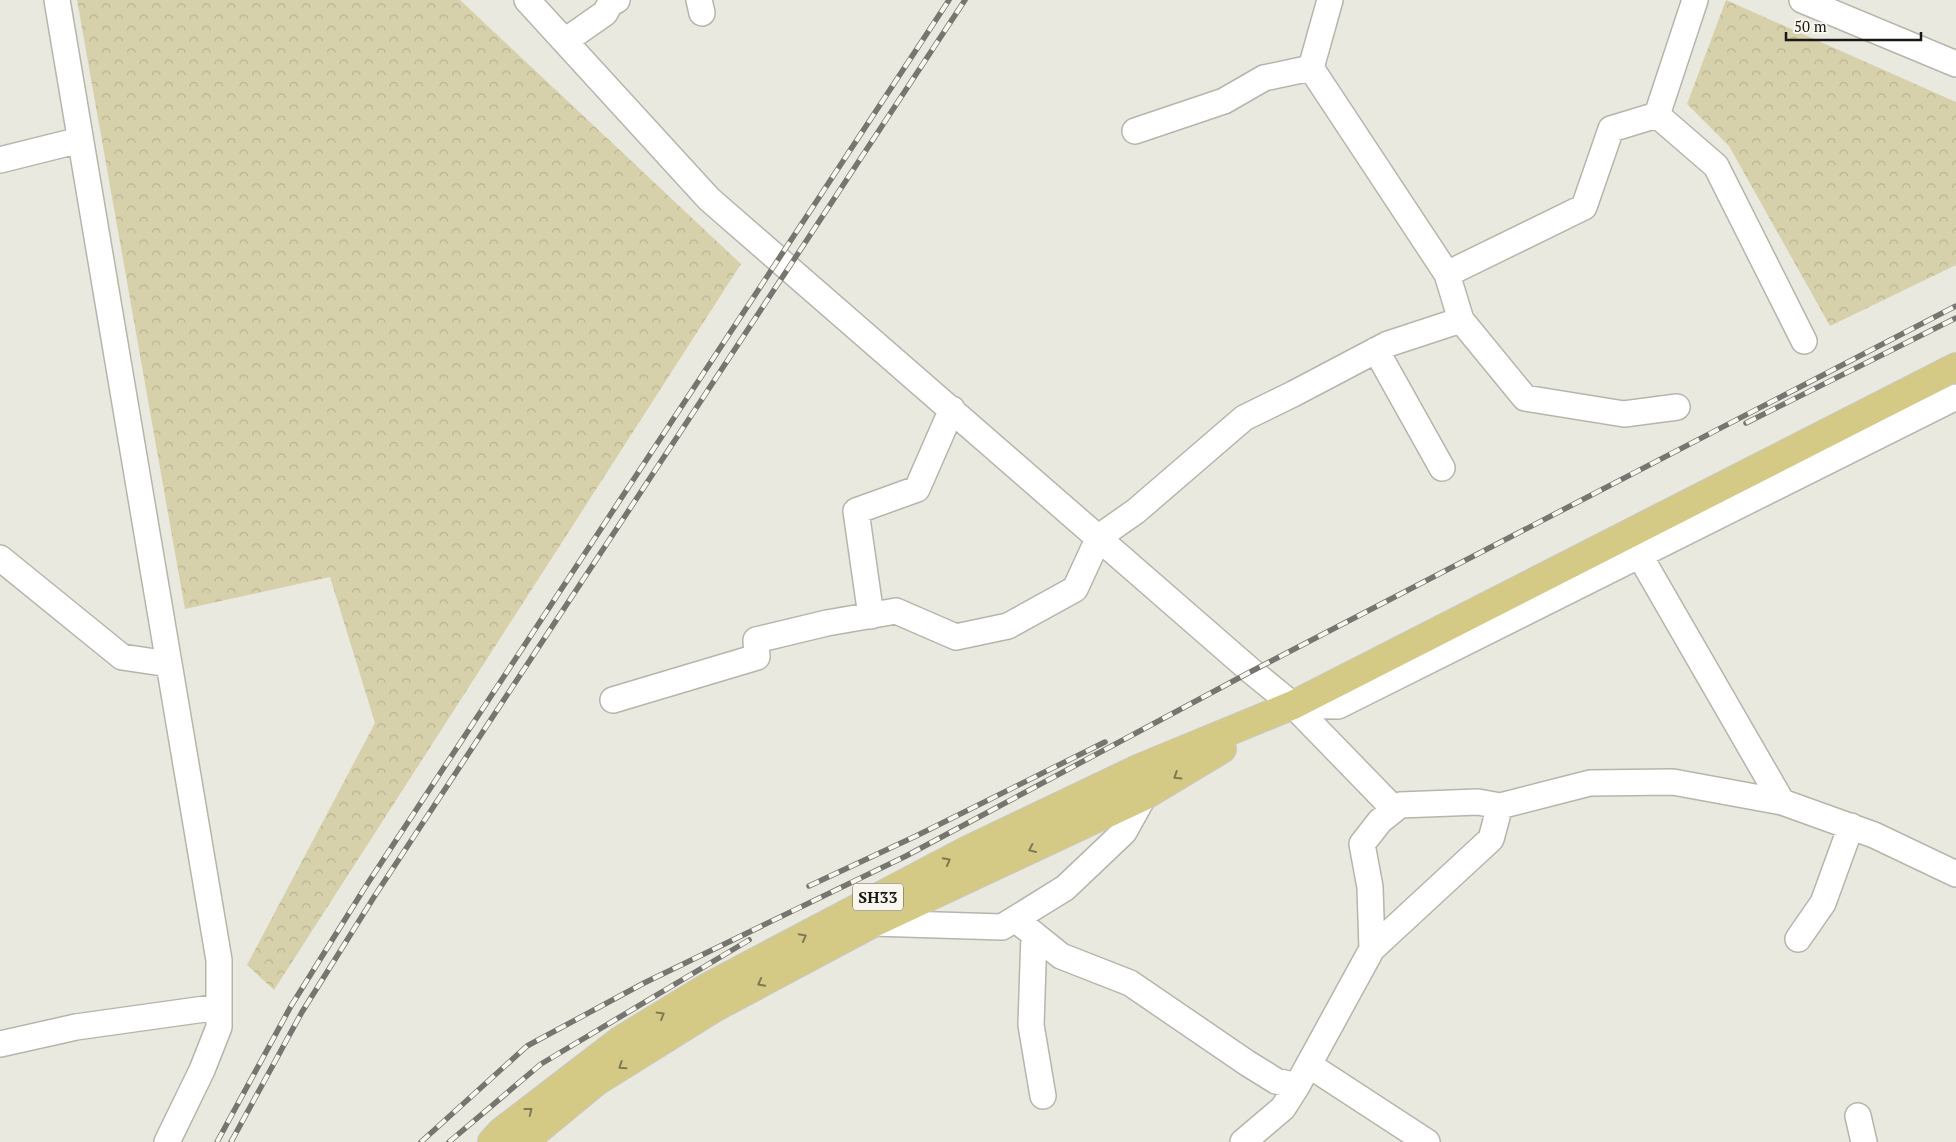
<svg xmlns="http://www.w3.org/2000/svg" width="1956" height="1142" font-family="'PT Serif',serif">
  <defs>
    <pattern id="park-crowns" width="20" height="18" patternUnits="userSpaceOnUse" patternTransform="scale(1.25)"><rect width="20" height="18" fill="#d7d1ab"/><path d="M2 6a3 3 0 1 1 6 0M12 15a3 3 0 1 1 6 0" fill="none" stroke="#b8b392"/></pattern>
  </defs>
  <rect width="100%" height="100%" fill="#eae9e0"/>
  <path fill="url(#park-crowns)" d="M77,0H460L741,264L274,990L247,965L375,723L330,577L185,609Z
    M1726,0L1956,102V265L1830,326L1729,146L1687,104Z"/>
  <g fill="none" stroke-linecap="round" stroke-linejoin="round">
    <defs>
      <path id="minor" d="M57,0L219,960V1027L202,1070L167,1142
        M527,0L709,199L1250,670L1293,705L1394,809
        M699,0L702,13
        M1330,0L1311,68L1447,274L1461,320L1525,398L1624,414L1677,407
        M1695,0L1657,115L1716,166L1804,341
        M1802,0L1956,64
        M565,41L605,13L610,4L617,0
        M1135,131L1224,101L1264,78L1311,68
        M0,160L80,140
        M1447,274L1584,207L1611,129L1657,115
        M1376,350L1442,468
        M1640,556L1782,802
        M0,558L122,657L169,664
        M871,616L856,511L917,489L952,409
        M613,700L757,657L756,640L827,623L896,611L956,637L1008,626L1075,589L1099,537L1136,511L1244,418L1293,394L1388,344L1461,320
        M1293,705L1338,706L1956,397
        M1015,919L1061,956L1130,983L1247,1063L1276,1081L1297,1086
        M873,923L1002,927L1065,888L1124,832L1144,796
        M1034,934L1031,1025L1043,1096
        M1798,939L1823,903L1851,826
        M1372,949L1491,839L1500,806
        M0,1044L76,1027L219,1007
        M1309,1065L1427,1142
        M1858,1116L1864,1142
        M1243,1142L1283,1108L1297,1086L1372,949L1370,887L1362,844L1380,821L1400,805L1478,802L1500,806L1590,783L1673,782L1782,802L1874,835L1956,874"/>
      <path id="major" d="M492,1142L501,1132L621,1040L708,987L968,850L1140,768L1293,705L1956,367
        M523,1142L597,1081L714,1008L873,923L1144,796L1222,749"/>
    </defs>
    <use href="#minor" stroke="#b6b5ac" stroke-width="28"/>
    <use href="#major" stroke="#c8c8c7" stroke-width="30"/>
    <use href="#minor" stroke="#fff" stroke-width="25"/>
    <use href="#major" stroke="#d4ca86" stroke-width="28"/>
    <defs>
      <path id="rail" d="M1746,423L1956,318
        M809,886L916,836L1105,742
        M217,1142L291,1006L364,889L949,0
        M231,1142L302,1012L374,897L965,0
        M421,1142L527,1046L644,983L906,856L1252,671L1956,306
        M449,1142L541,1064L749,940"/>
    </defs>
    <use href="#rail" stroke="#767570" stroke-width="5.5"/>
    <use href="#rail" stroke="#f8f6ed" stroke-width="4" stroke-dasharray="11" stroke-linecap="butt"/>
  </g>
  <defs><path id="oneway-chevron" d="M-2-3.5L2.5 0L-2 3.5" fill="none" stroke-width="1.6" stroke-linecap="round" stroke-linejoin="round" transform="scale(1.25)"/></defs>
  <g stroke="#807a53">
    <use href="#oneway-chevron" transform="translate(1177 776) rotate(148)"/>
    <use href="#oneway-chevron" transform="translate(1032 849) rotate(155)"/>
    <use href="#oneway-chevron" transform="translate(947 861) rotate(-28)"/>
    <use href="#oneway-chevron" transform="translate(803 937) rotate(-28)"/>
    <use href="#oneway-chevron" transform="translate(761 983) rotate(152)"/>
    <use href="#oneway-chevron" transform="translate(661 1015) rotate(-31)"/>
    <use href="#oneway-chevron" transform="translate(622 1066) rotate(147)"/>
    <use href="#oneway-chevron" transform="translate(529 1111) rotate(-38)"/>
  </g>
  <g text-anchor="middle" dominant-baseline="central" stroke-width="4.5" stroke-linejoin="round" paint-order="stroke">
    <rect fill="#f8f6ed" stroke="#5c5b56" stroke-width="1" x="853" y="883.5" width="50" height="27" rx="4"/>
    <g font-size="16" font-weight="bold" fill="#191815">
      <text x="878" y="897">SH33</text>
    </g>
  </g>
  <path d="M1786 32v8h135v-8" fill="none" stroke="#191815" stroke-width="2.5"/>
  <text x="1794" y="32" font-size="15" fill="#191815" stroke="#f8f6ed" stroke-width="4" paint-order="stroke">50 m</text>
</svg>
